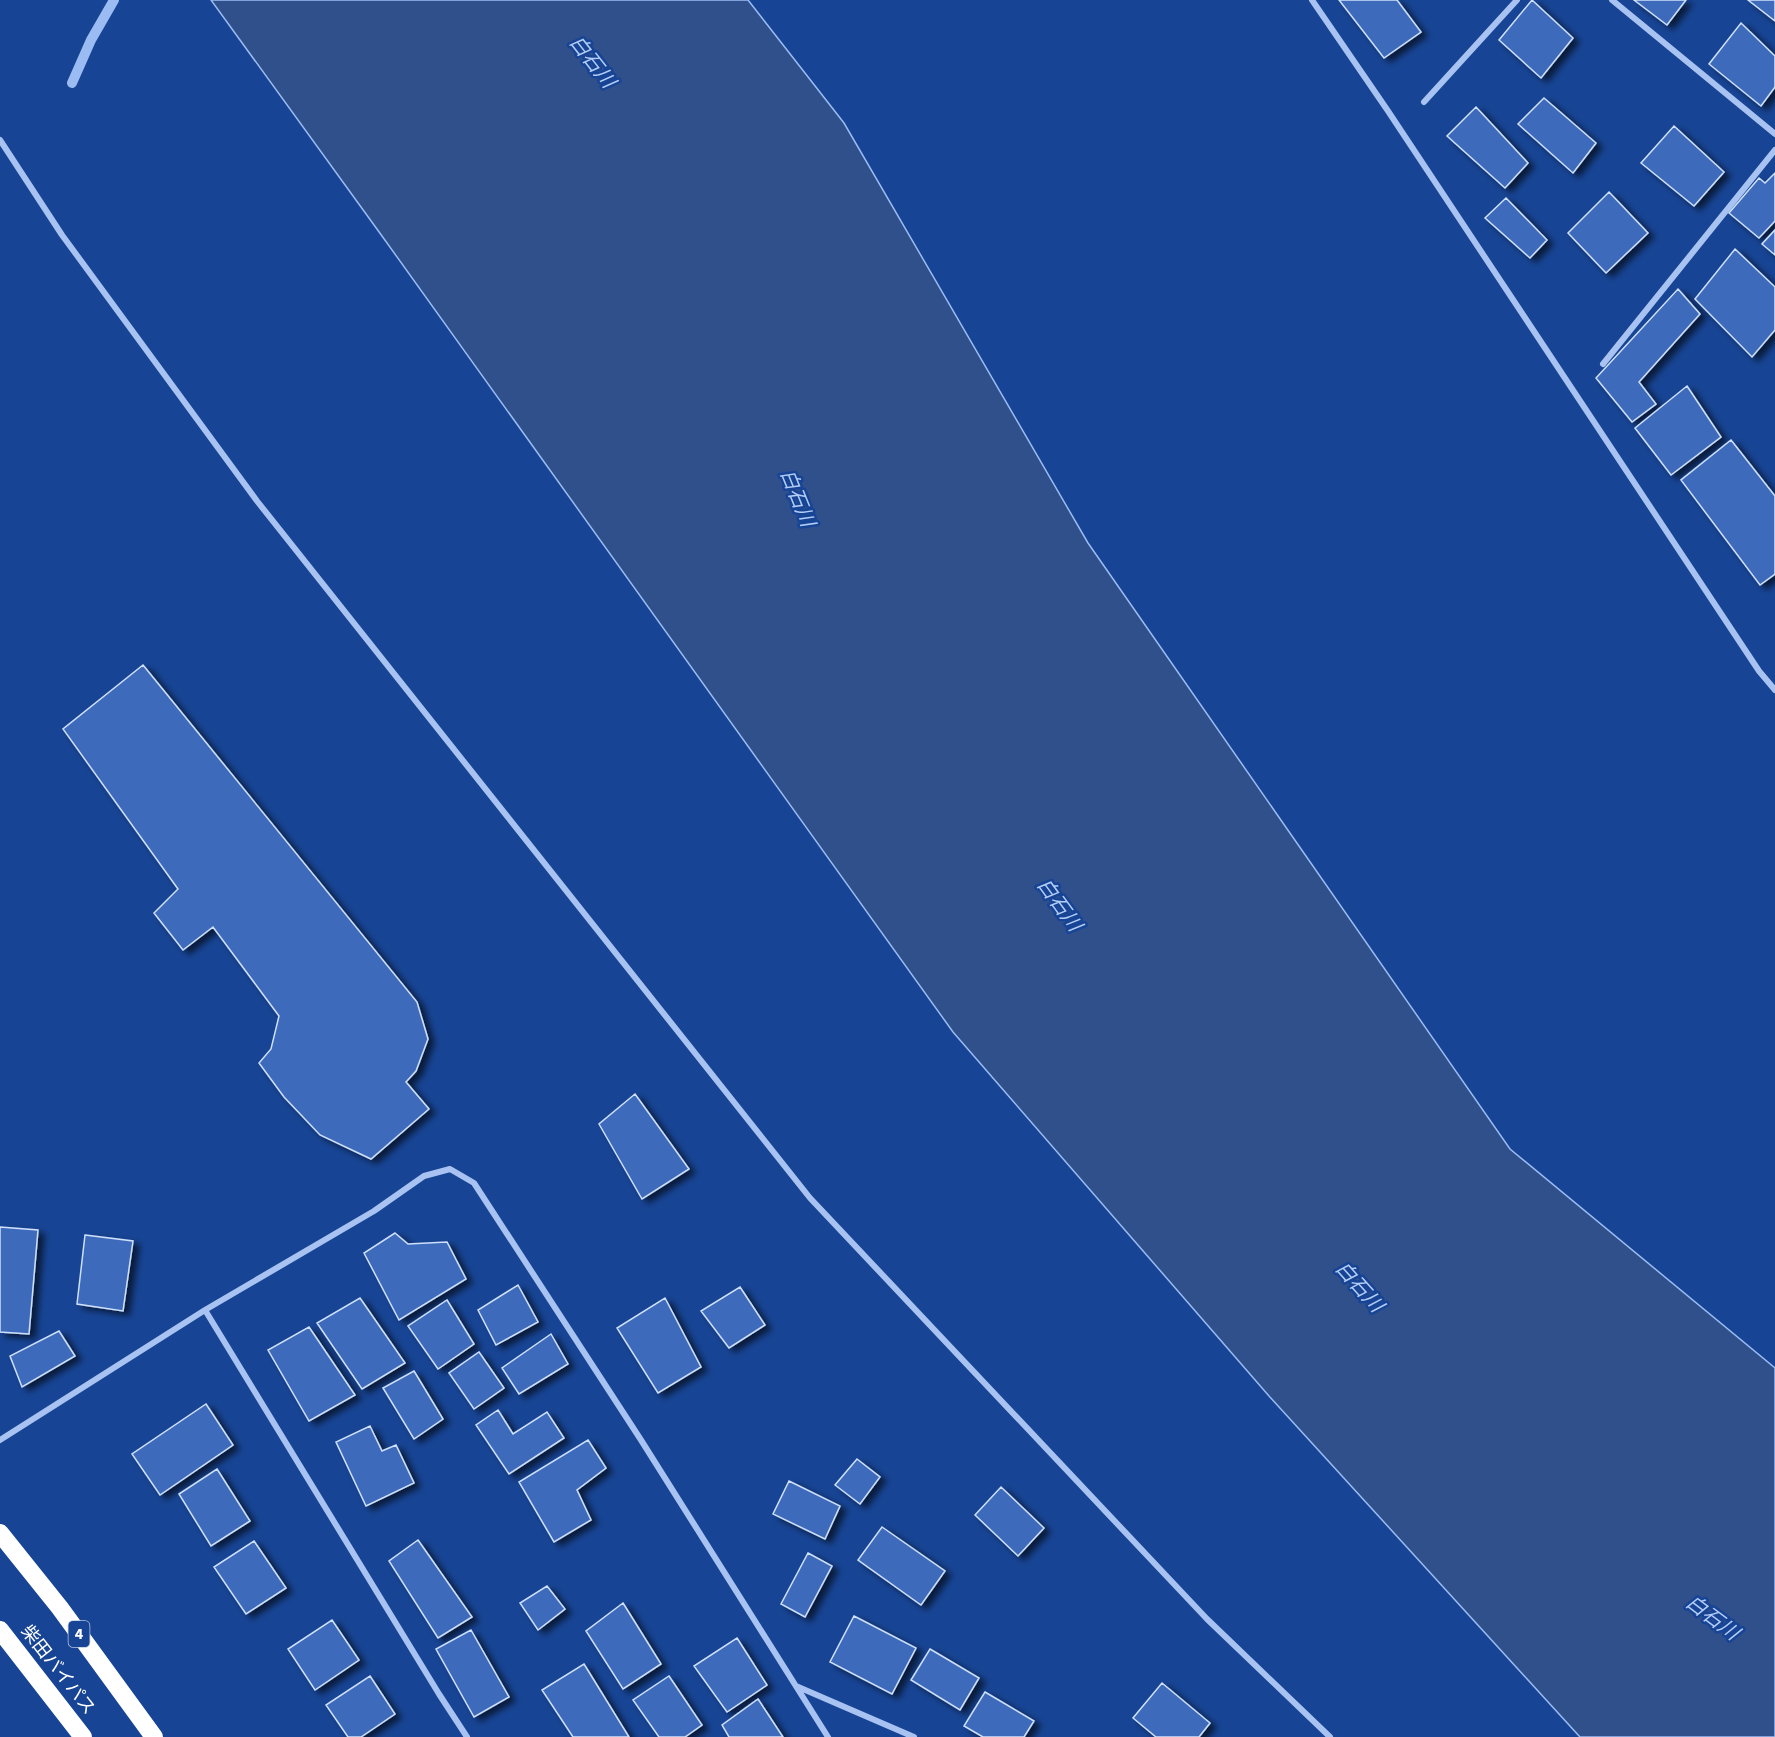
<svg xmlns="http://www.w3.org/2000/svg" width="1775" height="1737" font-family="'Source Sans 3','Noto Sans JP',sans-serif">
  <defs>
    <filter id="shadow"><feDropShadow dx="6" dy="4" stdDeviation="3" flood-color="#0009"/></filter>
  </defs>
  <rect width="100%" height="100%" fill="#174494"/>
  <path fill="#30508c" stroke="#9abcf3" stroke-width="1.5" d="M211,0H748L844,123L1088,543L1510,1149L1775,1368V1737H1580L1269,1396L953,1032L382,236Z"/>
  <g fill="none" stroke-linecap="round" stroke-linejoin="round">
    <path stroke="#9abcf3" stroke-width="10" d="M72,83L91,40L114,0"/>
  </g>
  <path fill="#3c6abb" stroke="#cfe0fc" stroke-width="1.5" filter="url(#shadow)" d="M1339,0H1397L1421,32L1384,58Z
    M1532,0L1573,38L1541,78L1499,40Z
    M1634,0H1686L1667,25Z
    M1748,0H1775V21Z
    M1741,23L1775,56V87L1761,106L1709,64Z
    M1544,98L1596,143L1573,173L1518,124Z
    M1476,107L1528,163L1505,188L1447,136Z
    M1674,126L1724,172L1694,206L1641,163Z
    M1775,173V221L1759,238L1729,213L1759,178L1765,183Z
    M1609,192L1648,233L1606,273L1568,233Z
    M1506,198L1547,240L1530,258L1485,218Z
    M1775,230V255L1762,244Z
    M1735,249L1775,287V330L1752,357L1695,299Z
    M1678,289L1700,314L1639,382L1656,404L1632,422L1596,378Z
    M1687,386L1721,437L1671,475L1635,428Z
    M1731,440L1775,496V574L1760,585L1681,480Z
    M143,665L417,1002L428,1039L416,1071L406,1082L429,1109L371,1159L320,1135L284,1097L259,1063L271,1049L279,1016L213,927L183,950L154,913L178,889L63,729Z
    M635,1094L689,1169L642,1199L599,1124Z
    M0,1227L38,1230L29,1334L0,1332Z
    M395,1233L408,1244L447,1242L466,1279L399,1320L364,1253Z
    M85,1235L133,1241L123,1311L77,1304Z
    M518,1285L538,1322L496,1345L478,1310Z
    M740,1287L765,1325L729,1348L701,1311Z
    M360,1298L405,1363L362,1389L317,1323Z
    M665,1298L701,1367L658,1393L617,1328Z
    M447,1300L474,1344L438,1369L408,1326Z
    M309,1327L355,1395L309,1421L268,1350Z
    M59,1331L75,1356L22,1387L10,1356Z
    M551,1334L568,1364L519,1394L502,1368Z
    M479,1352L504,1388L474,1409L449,1373Z
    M414,1371L443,1419L414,1439L383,1388Z
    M206,1404L233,1445L160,1495L132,1454Z
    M498,1410L513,1434L547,1412L564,1438L509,1474L476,1425Z
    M370,1426L382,1451L396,1445L414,1483L366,1506L336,1442Z
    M588,1440L606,1468L577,1490L591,1520L554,1542L519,1482Z
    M857,1459L880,1477L860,1504L835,1485Z
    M217,1469L250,1521L211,1546L179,1494Z
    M789,1481L840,1506L825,1539L773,1514Z
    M1001,1487L1044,1528L1018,1556L975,1515Z
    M882,1527L945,1571L921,1605L858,1560Z
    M418,1540L472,1617L438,1638L389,1561Z
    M254,1541L286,1588L246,1614L214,1567Z
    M808,1553L832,1566L805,1617L781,1604Z
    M547,1586L565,1609L538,1630L520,1603Z
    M623,1603L661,1664L623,1689L586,1631Z
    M854,1616L916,1648L892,1694L830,1662Z
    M332,1620L359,1660L315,1690L288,1649Z
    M471,1630L509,1697L474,1717L436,1649Z
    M737,1638L767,1685L727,1712L694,1666Z
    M930,1649L979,1678L960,1710L911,1680Z
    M584,1664L629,1737H573L542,1690Z
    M370,1676L395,1714L361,1737H348L326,1705Z
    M669,1676L702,1725L685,1737H659L633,1700Z
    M1162,1683L1210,1723L1199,1737H1156L1133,1718Z
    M985,1692L1034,1721L1024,1737H983L964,1726Z
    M758,1699L783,1737H729L722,1725Z"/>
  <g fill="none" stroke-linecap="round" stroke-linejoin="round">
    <path stroke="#a8c3f1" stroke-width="6" d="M1312,0L1388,111L1759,671L1775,690
      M1612,0L1775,134
      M1424,102L1517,0
      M0,140L62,235L257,501L810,1198L1207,1619L1330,1737
      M1603,364L1775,150
      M205,1310L439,1694L467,1737
      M0,1440L205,1310L374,1211L424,1176L450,1169L474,1183L641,1440L828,1737
      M796,1686L914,1737"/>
    <path stroke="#fff" stroke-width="18" d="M0,1533L60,1608L154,1737
      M0,1630L83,1737"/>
  </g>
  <g text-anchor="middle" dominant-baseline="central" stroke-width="5" stroke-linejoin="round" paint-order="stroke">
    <rect fill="#174494" stroke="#b9c7df" stroke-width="1.5" x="68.5" y="1621" width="21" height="26" rx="4.5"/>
    <g font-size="16" font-weight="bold" fill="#fff">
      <text x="79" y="1634">4</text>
    </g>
    <g font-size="18" fill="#fff" stroke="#174494">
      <text transform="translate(58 1670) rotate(52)">柴田バイパス</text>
    </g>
    <g font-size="20" font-style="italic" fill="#b4cdf7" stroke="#174494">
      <text transform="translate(592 62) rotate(52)">白石川</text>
      <text transform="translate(797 498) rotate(68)">白石川</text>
      <text transform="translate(1059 905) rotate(54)">白石川</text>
      <text transform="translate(1359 1287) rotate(48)">白石川</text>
      <text transform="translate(1712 1618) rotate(37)">白石川</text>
    </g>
  </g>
</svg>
